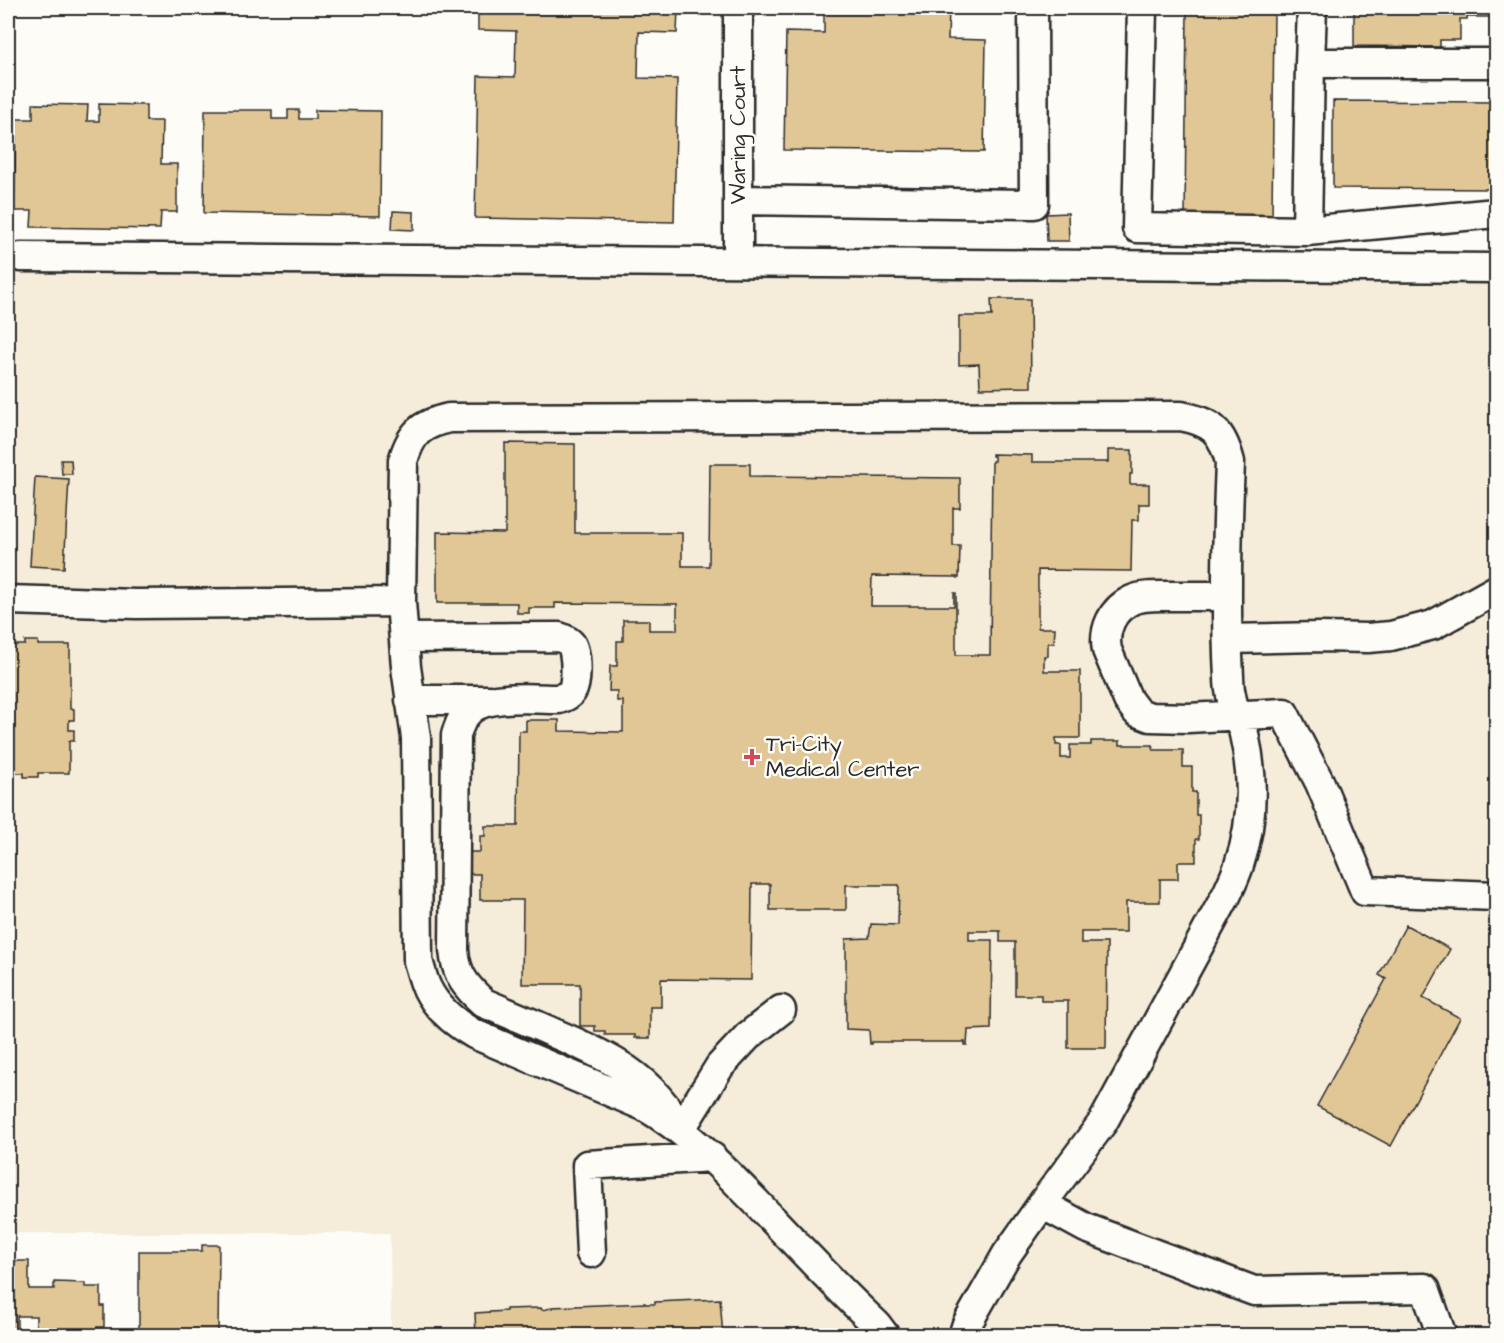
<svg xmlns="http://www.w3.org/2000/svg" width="1504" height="1343" font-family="'Architects Daughter',sans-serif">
  <rect width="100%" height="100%" fill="#fdfcf7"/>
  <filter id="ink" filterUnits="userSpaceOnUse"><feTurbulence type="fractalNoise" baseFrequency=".0167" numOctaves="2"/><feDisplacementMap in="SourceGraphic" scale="12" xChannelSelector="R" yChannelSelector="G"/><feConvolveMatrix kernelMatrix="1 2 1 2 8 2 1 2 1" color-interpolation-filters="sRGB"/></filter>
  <g filter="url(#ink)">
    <path fill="#f5ecda" d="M8,270L1496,281V1335H391L390,1233H8Z"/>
    <path fill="#e1c796" stroke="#2b2b2b" stroke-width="1.5" d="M478,8H678L677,33L639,32L638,78L677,79L674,222L475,218L478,76L515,77L516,31L478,30Z
      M824,8H949L948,39L986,40L984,152L784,150L786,32L824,33Z
      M1187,8H1274L1272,218H1185Z
      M1354,8H1496V13V8H1493V17H1467V19H1460V40H1440V47L1354,46Z
      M1333,101L1496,102V189L1333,188Z
      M33,104L88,105L87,121H99V104L146,105V121H162L161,164H177V212H161L160,229L31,227L32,211H14L16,119H33Z
      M205,110H272V119H288V110H299V119H315V110L381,111L380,216L204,213Z
      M393,211L414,212V230L392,229Z
      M1068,213L1069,241H1047L1046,214Z
      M991,299H1030L1031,387L980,388L979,364L959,365V316H992Z
      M505,443L575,444V533H682V566H709L710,464H750V476L960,478V508H953V546H960L959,578H957V577L872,576L871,606H954V593H956V655H990L992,461H994V456H992V454L1032,455V462H1108V450H1132V474H1130V484H1149V504H1139V520H1132L1131,571L1038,570V628H1055L1054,643H1048V656H1044V671H1080V738H1056V745H1061V758H1070V745H1091V741H1120V745H1153V750H1183V767H1192V792H1196V815H1199V839H1196V862H1178V879H1160V902H1126V932H1081V943H1107L1106,1048H1068V1001H1041V995H1015V942H1000V931H969V940H992L991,1029L968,1030L967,1045H965V1042H872V1044H870L869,1030L846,1029V939L869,938L871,924L898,925L899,885H846V910H770V884H752L751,980L661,979V1007H650V1038H635V1035H605V1031H595V1026H580V984H522L523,900H480V874H469V852H480V836H485V826H518L519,731H526V720H559V731L623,732V701H617V691H609L610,666H617V641H623V620H649V630H677V604L555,603V608H529V613H517V603H437V532L505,533Z
      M61,460H71L72,474H62Z
      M35,477L69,479L64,568L30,566Z
      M25,641H38V645H70V709H74V720H69V730H74V741H69V773H38V777H24V773H8V645H25Z
      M1406,925L1450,949L1423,998L1460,1018L1391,1146L1317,1106L1386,979L1379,975Z
      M202,1245H219L218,1336H139V1251H202Z
      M13,1261H29V1289H54V1282L85,1283V1287H101V1306H104V1327H97V1336H36V1316H17V1333H15V1336H8V1266H13Z
      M720,1299L723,1336H476L475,1313L506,1311V1309L541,1308L542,1310L552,1308V1307L645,1303V1304H655V1302Z"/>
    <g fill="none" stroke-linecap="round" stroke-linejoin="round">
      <defs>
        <path id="minor" d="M738,8V262
          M1142,8L1137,228L1307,231L1496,213
          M1312,8L1310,63H1496
          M738,200L1034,204L1033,8
          M1307,231L1310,63
          M21,257L1496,268
          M1227,596C1208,596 1189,596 1170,596C1158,596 1143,595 1132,600C1112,609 1103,630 1107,650L1128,700L1137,712L1150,717L1188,718L1284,713L1320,783L1365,891L1496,896
          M8,600L136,604L401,602
          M404,638L559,637C564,639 568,640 571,644C577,652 577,684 572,691C569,696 564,697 559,699C536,699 488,694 470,710C462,717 459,725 456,735L454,950C456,975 466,987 484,1003C508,1013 532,1023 556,1034C608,1056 653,1077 680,1130L720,1066L748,1036L781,1010
          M1228,639L1320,637L1368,638L1391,636L1433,625L1496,590
          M410,700H489
          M1042,1204L1086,1228L1254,1291L1425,1288L1442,1336
          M591,1253L587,1165L712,1157
          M885,1336L876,1324C834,1285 795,1243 756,1202C721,1166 687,1131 644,1106L474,1034C455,1023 437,1009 427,988C423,980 421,970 418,961L416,738L406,667L401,602L403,461C411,433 421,424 449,418L1181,416C1212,422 1222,431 1230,462C1227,534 1225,605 1229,677C1229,684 1230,692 1232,700C1234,711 1241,722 1244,734C1254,777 1253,823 1239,865C1236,875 1231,885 1227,894L1103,1122L1047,1197L1007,1254L967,1324L963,1336"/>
      </defs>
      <use href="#minor" stroke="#2b2b2b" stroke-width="33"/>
      <use href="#minor" stroke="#fdfcf7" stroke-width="28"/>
    </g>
  </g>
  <path fill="#d1495b" stroke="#fdfcf7" stroke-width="2" d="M749 748h6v6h6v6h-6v6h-6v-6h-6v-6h6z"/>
  <g text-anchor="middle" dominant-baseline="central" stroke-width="5" stroke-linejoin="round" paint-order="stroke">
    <g font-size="22" fill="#2b2b2b" stroke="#fdfcf7">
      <text transform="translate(738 135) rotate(-90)">Waring Court</text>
    </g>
    <g font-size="22" fill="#2b2b2b" stroke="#fdfcf7" text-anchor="start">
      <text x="766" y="744">Tri-City<tspan x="766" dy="25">Medical Center</tspan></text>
    </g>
  </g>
  <rect width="1504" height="1343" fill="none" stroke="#fdfcf7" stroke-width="30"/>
  <rect x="15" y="15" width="1474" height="1313" fill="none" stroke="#2b2b2b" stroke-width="2" filter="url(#ink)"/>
</svg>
